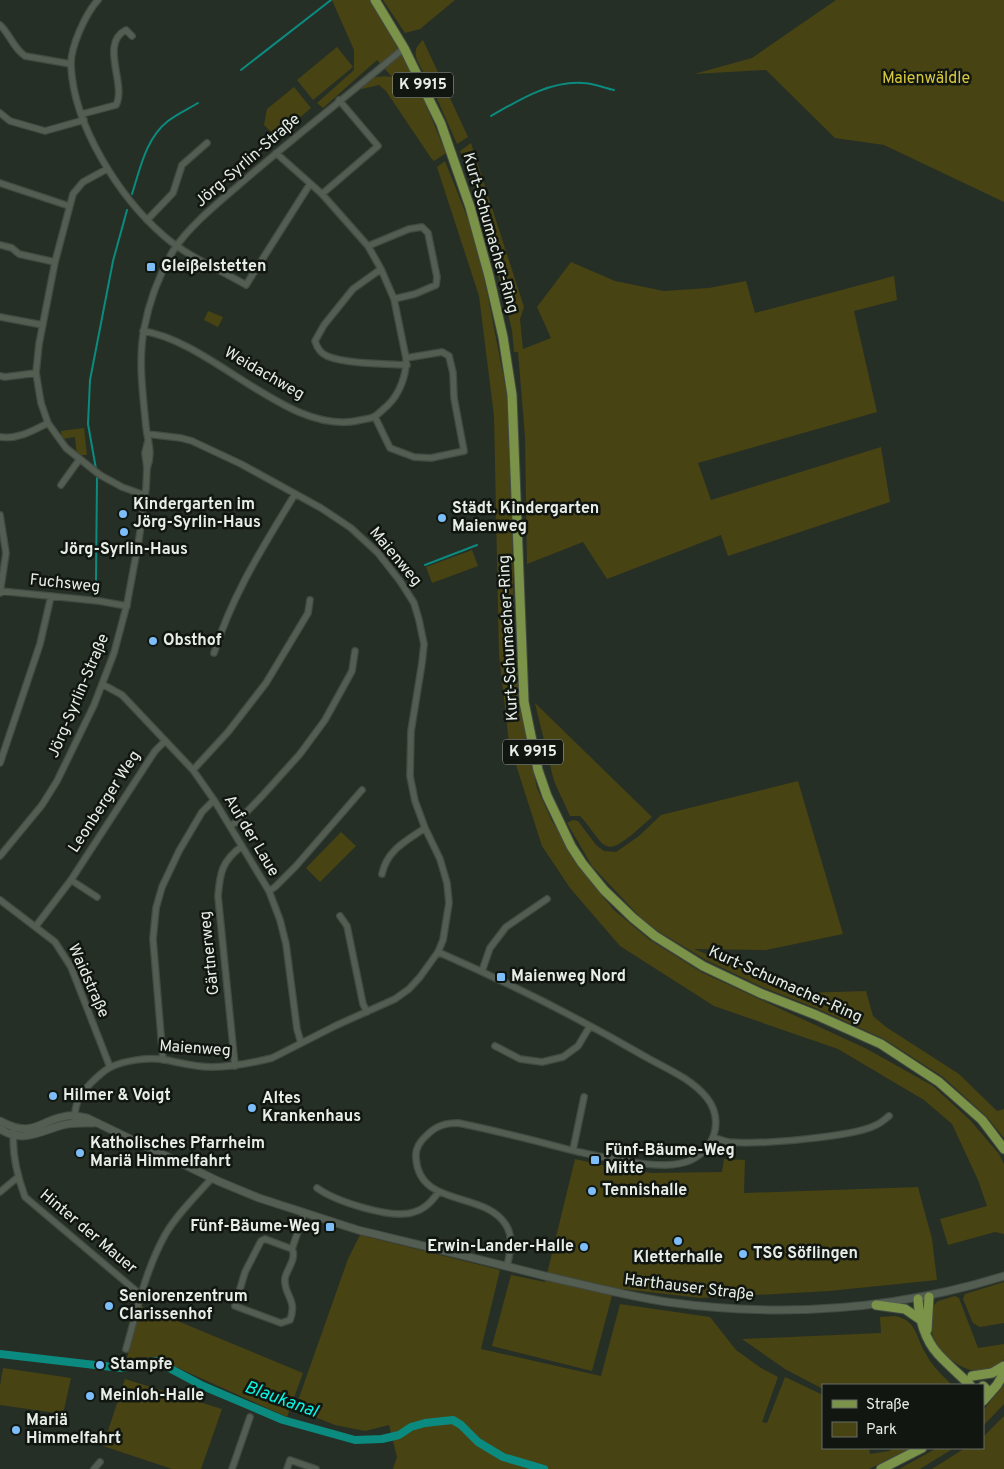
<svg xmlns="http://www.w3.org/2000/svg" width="1004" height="1469" font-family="Overpass,sans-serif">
  <rect width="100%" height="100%" fill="#262f25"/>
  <path fill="#484313" d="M332,0H370L414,76L446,153L434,161L431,158L386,91L379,85L362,89L361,86C370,77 380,75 392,77L377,60L323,108L317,103L354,70V50Z
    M383,0H455L420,29L405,33Z
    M836,0H1004V202L884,145L835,138L766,70L694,74L752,58Z
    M423,40L468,137L457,144L438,101L417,60C414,50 416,47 423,40Z
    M337,47L353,67L313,100L297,80Z
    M294,87L311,108L277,137L264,125L267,109Z
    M471,143L524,307L520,319L523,349L551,338L537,307L571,262L615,281L664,291L709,288L746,281L755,313L894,276L897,300L854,311L877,412L698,463L711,500L881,447L890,502L728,556L721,535L607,579L583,542L527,564L525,437L518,352H514L512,330L481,207L460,151Z
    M445,161L470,224L483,271L507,395L511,454L514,634L522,718L537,788L552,821L583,872L614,910L650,940L701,972L867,1049L933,1086L970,1120L999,1154L1004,1164V1234L995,1232L948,1245L940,1219L987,1206L978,1180L952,1124L924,1100L838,1049L714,1006L620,946L570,888L542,846L509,743L499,655L494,416L479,296L437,167Z
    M208,311L223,317L218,327L204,320Z
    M84,428L87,455H77L75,437L62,439L61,431Z
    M472,550L478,566L432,583L426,567Z
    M535,703L652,817C644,824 623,844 614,846C609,848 603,845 600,841C593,833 588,824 580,816H570L554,781Z
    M798,781L843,934L766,950L694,949L802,993L866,991L873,1016L886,1027L959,1074L997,1111L1004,1109V1138L986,1116L943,1077L884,1039L818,1009L762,987L706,960L658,931L641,918L592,866L567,823L573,820L578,821L596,845L604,851L616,852L639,836L661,815Z
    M341,832L356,846L320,882L306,868Z
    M575,1159L615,1168L652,1173L722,1172L724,1159L745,1160L744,1193L918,1187L932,1239L937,1280L829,1291L700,1298L614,1288L592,1371L492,1346L511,1275L545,1282Z
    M360,1235L500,1270L481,1349L601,1376L620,1304L710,1317L736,1350L761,1368L778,1377L762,1422L767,1423L785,1377L823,1395V1448H869L870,1454L889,1451L894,1448H911L869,1469H393L397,1457L389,1425L365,1431L335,1425L295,1409L348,1259Z
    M1004,1282V1323L980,1327L973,1323L963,1299L965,1294Z
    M955,1296L959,1298L978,1348L1004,1344V1359C1001,1363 998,1368 993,1370C972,1378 944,1359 935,1341C929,1330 932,1318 933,1306L938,1301Z
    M139,1305L303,1373L287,1417L156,1358L142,1357L126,1363Z
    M895,1316C917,1320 916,1338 926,1354C932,1366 943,1376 952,1385H823V1389L785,1369L742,1339L881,1333L880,1317Z
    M3,1368L71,1378L63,1414L0,1405V1386Z
    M125,1379L222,1409L201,1469H172L103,1446Z
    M1004,1385V1404L983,1426V1410Z
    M1004,1416V1469H932L965,1448H983V1437Z
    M937,1448H954L920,1469H899Z"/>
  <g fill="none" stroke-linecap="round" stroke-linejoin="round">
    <path stroke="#0b8b80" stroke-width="2" d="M241,70L331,0
      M491,116C519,100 549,81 583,83C593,83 604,88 614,90
      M132,194C140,169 146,138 168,121C177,114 188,109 198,103
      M96,469L88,424L90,380L113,261L127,210
      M425,565L477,545
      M96,581L97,478"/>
    <path stroke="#0b8b80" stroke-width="8" d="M0,1354L121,1368L156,1361L203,1386L283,1420L355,1440L382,1439L399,1435L411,1427L425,1423L453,1420L461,1425L478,1442L503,1457L544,1469"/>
    <defs>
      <path id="minor" d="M98,0C86,13 70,47 71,66C74,126 119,197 164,236C188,257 219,269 246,285L310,184
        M0,25C10,34 13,48 25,56L71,64
        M0,113L10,121L45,131L84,120
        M82,114L116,105C127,85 99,43 126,30L132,36
        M107,169L83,182L73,194L55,262L39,344L36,373L41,403L48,423L66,448L100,475L122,487L144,495
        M0,183L69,206
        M322,194L378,146L339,100
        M147,220L173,193L182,165L207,143
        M0,245L12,248L19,254L55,262
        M368,246L409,229L422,227L428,233L437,277L436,285L415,294L394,299
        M381,269L353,289L324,325L315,341C317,348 320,353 327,356C346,364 385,364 407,365
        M0,317L43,325
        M143,331C214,342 290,438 361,420C365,419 371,419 375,416C379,414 383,409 387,406C399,395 407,375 406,358L394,299L381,269L368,246L322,194L276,153
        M0,376L5,377L36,373
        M375,417L390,448L414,457L431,458L464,451L454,398L453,373L449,356L442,352L406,358
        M0,437C17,440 34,430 48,423
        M147,468C153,453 148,443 146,427C143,395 138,361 144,329C149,302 159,275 173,251C189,226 218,203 240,184C294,137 350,94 404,48
        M61,485L79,460
        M0,515L6,553L0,593
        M0,591L99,601L127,606
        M214,653C233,593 263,547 295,494
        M102,684L122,695L193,770L214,800L269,891L280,920L286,944L297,1029L301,1043
        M0,763L40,644L51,596
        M193,770L228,732L266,683L308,613L310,600
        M230,826L238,821L263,795L300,754L325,720L352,671L355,651
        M0,856L42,805L57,781L94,705L114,653L127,604L139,539L146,488L147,468L145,453L148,441
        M382,874C387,850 406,841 425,828
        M71,880L97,897
        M269,891L275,887L296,866L362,790
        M0,900L55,942L71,967L110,1067
        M340,916L347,926L363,1004L367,1012
        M36,926L71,880L155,751L165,741
        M438,952C509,983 577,1017 644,1056C665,1068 691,1078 707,1098C718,1112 719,1131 708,1146C698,1160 682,1165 665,1165C637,1165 607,1158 579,1152C539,1142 499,1131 458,1123C445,1123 436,1126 427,1135C420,1141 415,1149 416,1158C419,1208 484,1190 506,1225C514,1238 510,1253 507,1266
        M482,971L490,948L506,927L547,899
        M495,1046L520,1059L542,1062L563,1057L578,1046L590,1026
        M163,1060L153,939L156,908L162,887L179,851L202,812L214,800
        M235,1066L218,896C220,872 222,861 242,846
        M75,1120C74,1104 80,1094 91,1083C97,1077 102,1072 109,1068C124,1060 149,1057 166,1060C181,1063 195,1067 211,1067C232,1067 252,1063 272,1058L337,1025L395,999L409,989L420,977L438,952L443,940L449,903L447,883L440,859L425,828L415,801L410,776L411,731L422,663L424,644L419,620L414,603L400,581L378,553L351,528L321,508L241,464L192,441L181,438L147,434
        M14,1128C11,1151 17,1175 25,1197L141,1295
        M714,1138C719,1139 724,1141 729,1142C756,1145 854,1137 876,1125C881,1123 885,1119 889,1116
        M573,1150L584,1097
        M317,1188C335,1201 392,1220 414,1212C425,1209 431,1202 438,1193
        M0,1192L18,1177
        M292,1249C297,1258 287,1269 285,1278C283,1295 298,1299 290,1320L281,1323L235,1306L245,1272L261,1241L265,1239L292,1249L304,1213
        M126,1349C137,1311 145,1271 165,1235C177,1214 196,1196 212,1178
        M94,1469L100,1462
        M232,1469L250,1417
        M287,1469L290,1460L316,1469"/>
      <path id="tertiary" d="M0,1121C34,1139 37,1121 67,1116C74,1115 80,1117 87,1118L218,1181L259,1198L358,1230C420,1245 483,1260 545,1276C586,1285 626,1296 667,1302C781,1318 894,1310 1004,1276
        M0,1129C23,1144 40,1131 63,1125C73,1122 84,1123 94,1123"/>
      <path id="primary" d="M375,0L404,48L441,124L470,207L489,276L503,337L512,395L524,702L538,770L547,796L571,846L582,863L604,890L633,918L655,936L703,966L760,993L816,1015L881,1044L939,1082L982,1120L1004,1149
        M918,1299C919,1318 925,1340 938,1354C948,1365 960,1375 970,1385
        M876,1305L905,1309L921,1320
        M927,1330L929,1297
        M972,1376L992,1373L1004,1366
        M983,1386L990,1393
        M983,1401L997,1385L1004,1373
        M881,1469L922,1448"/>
    </defs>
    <use href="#minor" stroke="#424a42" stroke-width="8"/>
    <use href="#tertiary" stroke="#424a42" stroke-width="9"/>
    <use href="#primary" stroke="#424a42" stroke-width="11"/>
    <use href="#minor" stroke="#535d52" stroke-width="5.5"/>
    <use href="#tertiary" stroke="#535d52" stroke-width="7"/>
    <use href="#primary" stroke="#7b9249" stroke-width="9"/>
  </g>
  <g fill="#7dbef9" stroke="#111611" stroke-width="2">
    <rect x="146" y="262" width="10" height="10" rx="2.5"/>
    <circle cx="123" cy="514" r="5"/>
    <circle cx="442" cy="518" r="5"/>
    <circle cx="124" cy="532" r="5"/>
    <circle cx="153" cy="641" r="5"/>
    <rect x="496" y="972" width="10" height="10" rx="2.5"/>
    <circle cx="53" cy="1096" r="5"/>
    <circle cx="252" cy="1108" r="5"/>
    <circle cx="80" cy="1153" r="5"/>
    <rect x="590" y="1155" width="10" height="10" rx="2.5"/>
    <circle cx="592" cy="1191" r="5"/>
    <rect x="325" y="1222" width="10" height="10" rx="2.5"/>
    <circle cx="678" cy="1241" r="5"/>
    <circle cx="584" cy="1247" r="5"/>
    <circle cx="743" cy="1254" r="5"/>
    <circle cx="109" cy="1306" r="5"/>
    <circle cx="100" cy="1365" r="5"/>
    <circle cx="90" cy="1396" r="5"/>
    <circle cx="16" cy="1430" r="5"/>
  </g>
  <g text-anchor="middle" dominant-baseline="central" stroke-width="5" stroke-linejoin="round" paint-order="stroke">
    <g fill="#111611" stroke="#a7aca7" stroke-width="1">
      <rect x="393" y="72.5" width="60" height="25" rx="4"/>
      <rect x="503" y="739.5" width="60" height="25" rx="4"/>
    </g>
    <g font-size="15" font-weight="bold" fill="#e7ede7">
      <text x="423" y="85">K 9915</text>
      <text x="533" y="752">K 9915</text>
    </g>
    <g font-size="16" fill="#d8c83d" stroke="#111611">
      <text x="926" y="79">Maienwäldle</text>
    </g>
    <g font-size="16" fill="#e7ede7" stroke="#111611">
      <text transform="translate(248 161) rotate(-41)">Jörg-Syrlin-Straße</text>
      <text transform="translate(490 233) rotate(74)">Kurt-Schumacher-Ring</text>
      <text transform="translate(264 374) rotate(30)">Weidachweg</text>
      <text transform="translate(395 557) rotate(50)">Maienweg</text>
      <text transform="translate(65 584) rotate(6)">Fuchsweg</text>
      <text transform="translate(509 638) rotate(-93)">Kurt-Schumacher-Ring</text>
      <text transform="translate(79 696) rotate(-67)">Jörg-Syrlin-Straße</text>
      <text transform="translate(105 802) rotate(-57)">Leonberger Weg</text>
      <text transform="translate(251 836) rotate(59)">Auf der Laue</text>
      <text transform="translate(210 953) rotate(-96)">Gärtnerweg</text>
      <text transform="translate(88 981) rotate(66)">Waidstraße</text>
      <text transform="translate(785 985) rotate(24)">Kurt-Schumacher-Ring</text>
      <text transform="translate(195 1049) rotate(4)">Maienweg</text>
      <text transform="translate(88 1232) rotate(40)">Hinter der Mauer</text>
      <text transform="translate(689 1288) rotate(7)">Harthauser Straße</text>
    </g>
    <g font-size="16" font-weight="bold" fill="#e7ede7" stroke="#111611" text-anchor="start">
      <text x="161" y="267">Gleißelstetten</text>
      <text x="133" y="505">Kindergarten im<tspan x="133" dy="18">Jörg-Syrlin-Haus</tspan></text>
      <text x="452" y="509">Städt. Kindergarten<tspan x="452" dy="18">Maienweg</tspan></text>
      <text x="124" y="550" text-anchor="middle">Jörg-Syrlin-Haus</text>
      <text x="163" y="641">Obsthof</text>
      <text x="511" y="977">Maienweg Nord</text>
      <text x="63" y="1096">Hilmer &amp; Voigt</text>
      <text x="262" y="1099">Altes<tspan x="262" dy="18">Krankenhaus</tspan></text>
      <text x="90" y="1144">Katholisches Pfarrheim<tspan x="90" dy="18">Mariä Himmelfahrt</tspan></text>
      <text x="605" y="1151">Fünf-Bäume-Weg<tspan x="605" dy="18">Mitte</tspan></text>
      <text x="602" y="1191">Tennishalle</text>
      <text x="320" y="1227" text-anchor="end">Fünf-Bäume-Weg</text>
      <text x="574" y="1247" text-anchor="end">Erwin-Lander-Halle</text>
      <text x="753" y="1254">TSG Söflingen</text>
      <text x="678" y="1258" text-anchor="middle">Kletterhalle</text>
      <text x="119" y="1297">Seniorenzentrum<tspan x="119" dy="18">Clarissenhof</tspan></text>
      <text x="110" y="1365">Stampfe</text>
      <text x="100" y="1396">Meinloh-Halle</text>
      <text x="26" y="1421">Mariä<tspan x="26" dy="18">Himmelfahrt</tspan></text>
    </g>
    <g font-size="18" font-style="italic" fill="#09f6e4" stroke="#111611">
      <text transform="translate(281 1400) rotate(20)">Blaukanal</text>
    </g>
  </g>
  <rect x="822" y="1384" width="162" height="65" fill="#111611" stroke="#676c67"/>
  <rect x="832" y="1400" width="25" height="8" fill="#7b9249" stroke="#676c67"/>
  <text x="866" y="1409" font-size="15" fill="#e7ede7">Straße</text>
  <rect x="832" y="1422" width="25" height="15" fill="#484313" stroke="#676c67"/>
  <text x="866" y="1434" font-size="15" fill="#e7ede7">Park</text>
</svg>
